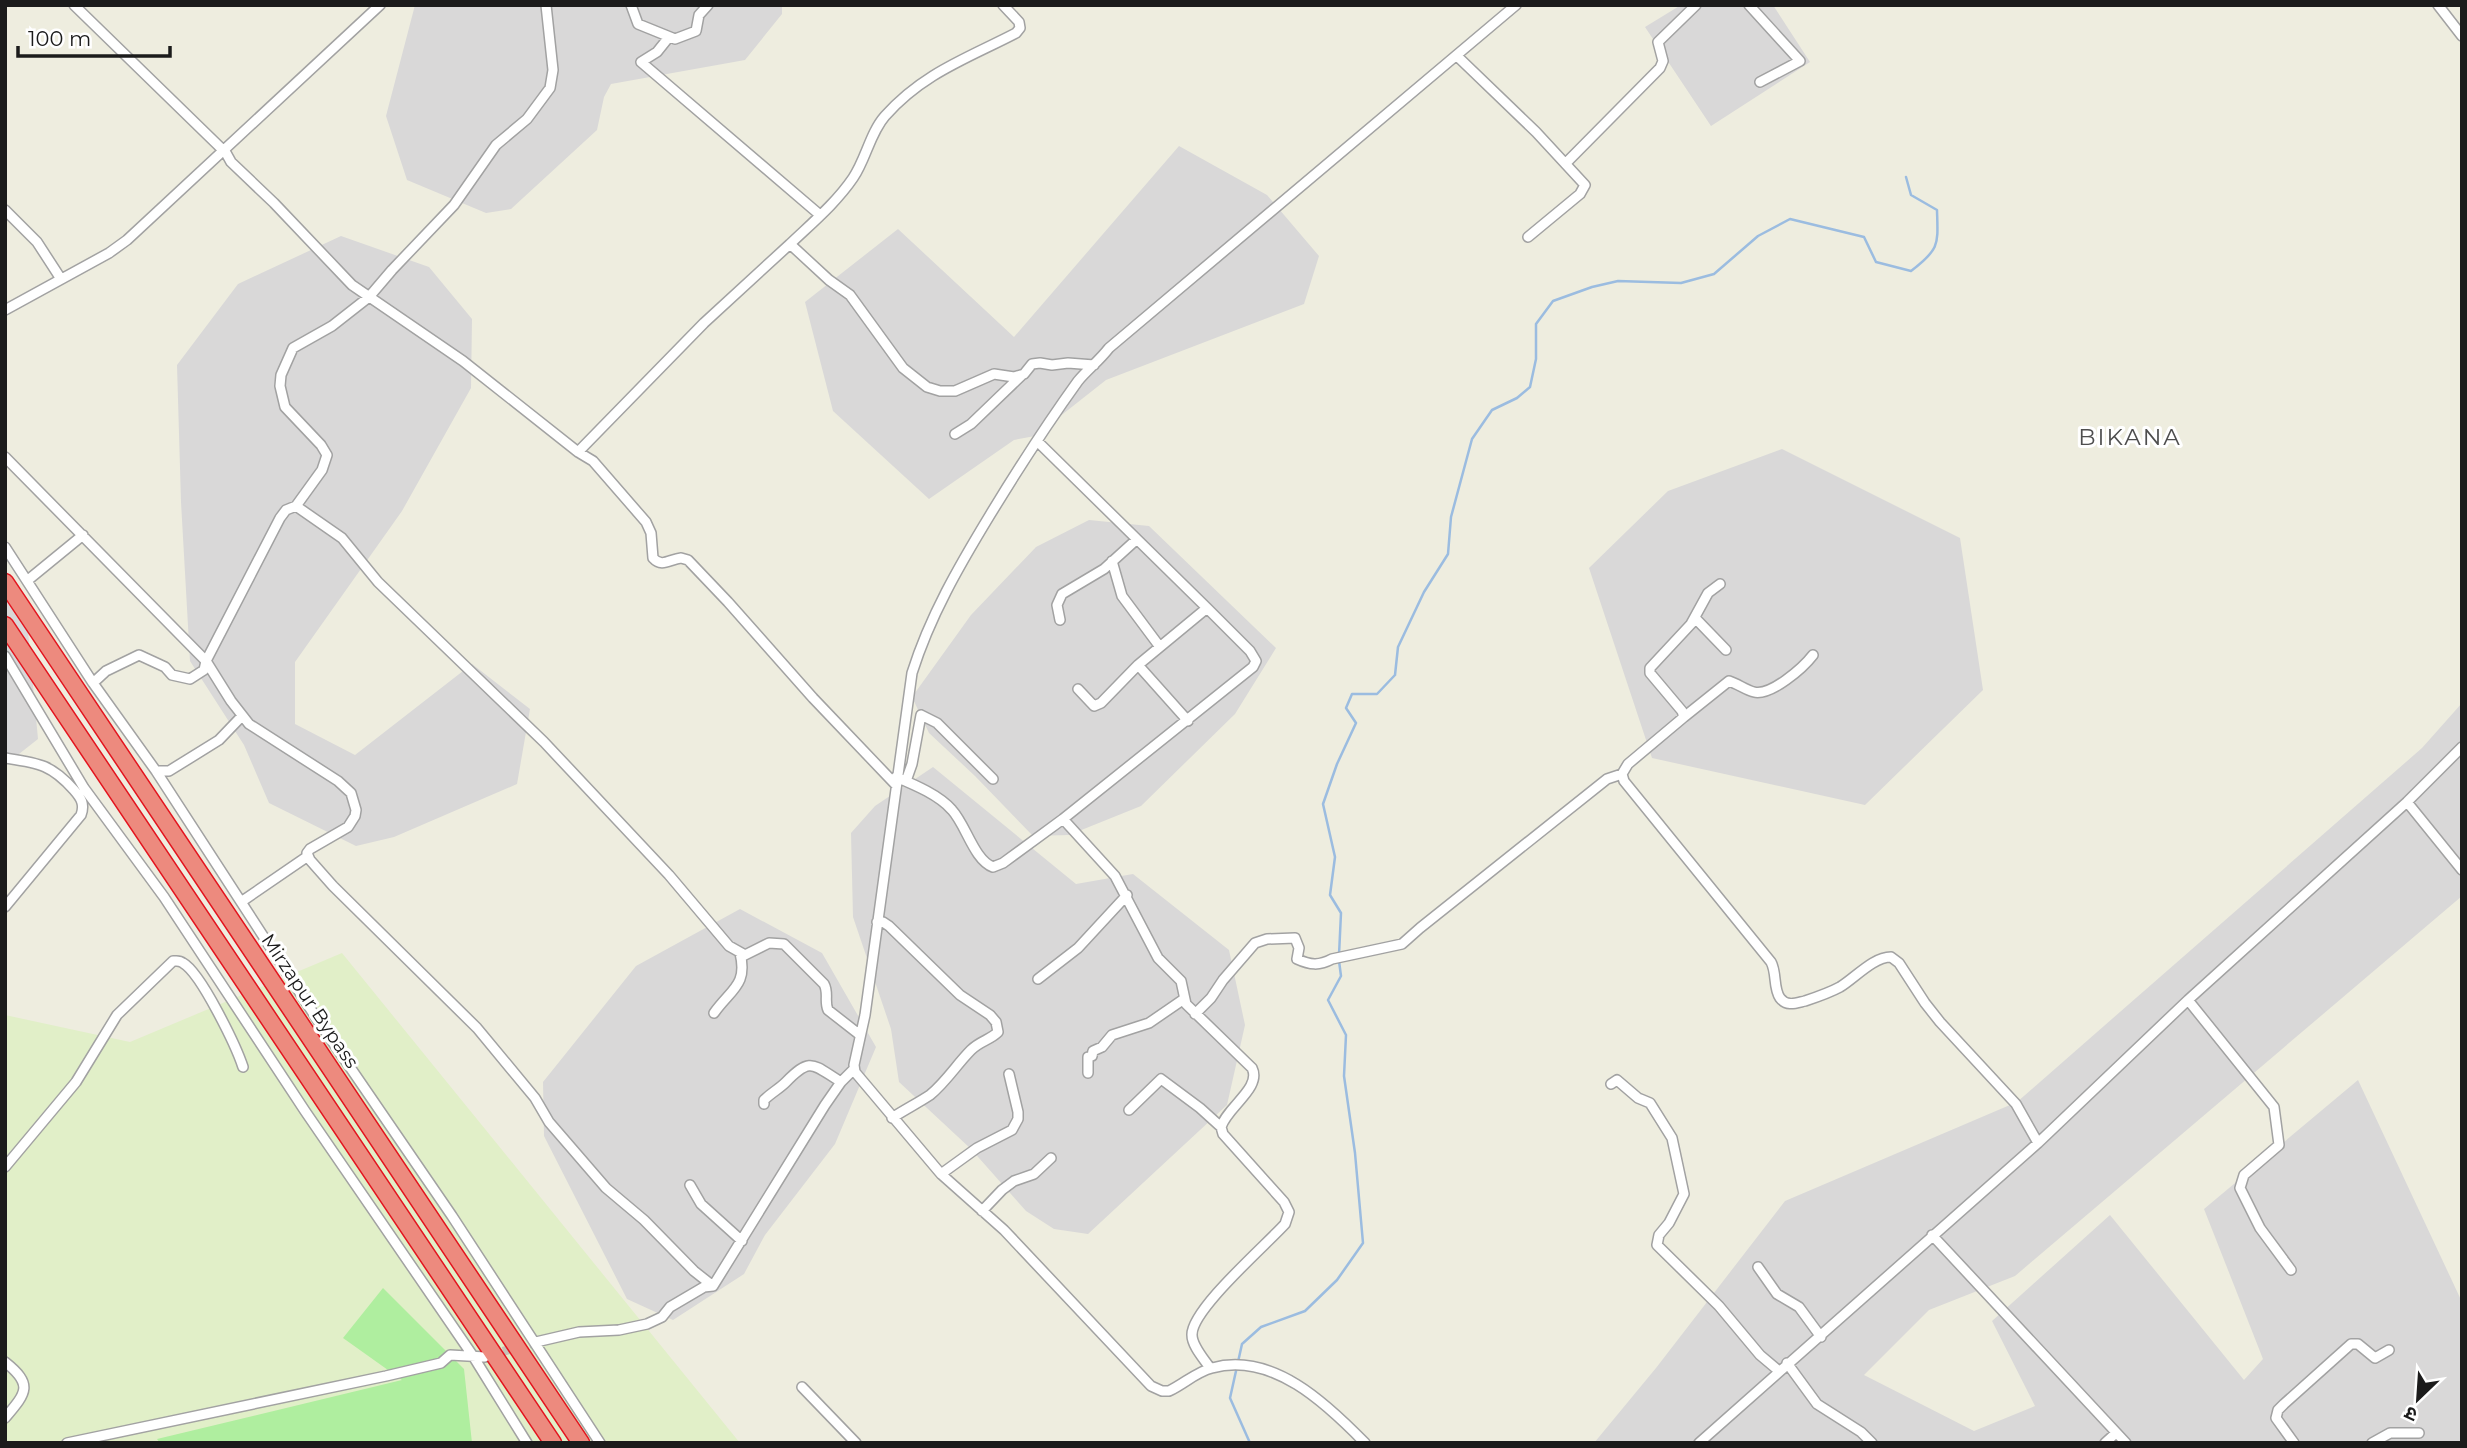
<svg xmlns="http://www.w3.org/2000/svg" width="2467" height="1448" font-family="Montserrat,'Noto Sans Devanagari',sans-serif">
  <rect width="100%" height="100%" fill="#eeeddf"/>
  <path fill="#d9d8d8" d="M415,5H782V14L745,60L611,84L604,97L597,130L511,209L486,213L407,180L386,116Z
    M1681,5H1773L1810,62L1711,126L1645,27Z
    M1179,146L1267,195L1319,256L1304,304L1106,380L1035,436L1014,440L929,499L833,411L805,302L898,229L1014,337Z
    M341,236L429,267L472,319L471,388L402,511L295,662V724L355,755L472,664L530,709L517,784L394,837L356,846L269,803L244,745L190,661L181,502L177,365L238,284Z
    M1782,449L1960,538L1983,690L1865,805L1652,758L1589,568L1668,491Z
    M1089,520L1149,526L1276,648L1235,714L1141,806L1069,835L1033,836L975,776L929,733L912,697L971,615L1036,547Z
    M5,601L27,621L38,739L5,765Z
    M2462,703V896L2015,1276L1929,1310L1864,1375L1974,1431L2035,1406L1992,1321L2110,1215L2244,1380L2263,1359L2204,1209L2358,1080L2462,1302V1443H1594L1656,1368L1785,1201L2017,1102L2422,748Z
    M933,767L1076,884L1133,874L1229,950L1245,1025L1227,1105L1088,1234L1054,1229L1026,1211L971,1149L899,1082L891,1029L853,917L851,833L875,806Z
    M740,909L822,953L876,1047L835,1144L765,1235L744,1274L673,1320L627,1299L544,1136L543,1082L636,966Z"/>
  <path fill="#e1efc8" d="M342,953L740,1443H5V1015L130,1042Z"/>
  <path fill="#afee9f" d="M383,1288L464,1369L472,1443H160L157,1439L402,1380L343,1338Z"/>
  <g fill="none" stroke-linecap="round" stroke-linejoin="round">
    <path stroke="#9bbce0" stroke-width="2.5" d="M1339,955L1341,913L1330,895L1335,857L1323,804L1337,764L1356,723L1346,708L1352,694H1377L1395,675L1398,647L1424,592L1448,554L1451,517L1472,439L1492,410L1517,398L1530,387L1536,359V324L1553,301L1592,287L1618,281L1681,283L1714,274L1758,236L1790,219L1864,237L1876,262L1911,271C1940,249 1938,245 1937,210L1911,195L1906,177
      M1250,1443L1230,1398L1242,1344L1261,1327L1305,1311L1337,1280L1363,1243L1355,1153L1344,1076L1346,1035L1328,1000L1341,976L1339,961"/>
    <path stroke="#c4c3b8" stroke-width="9" stroke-dasharray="9 4.5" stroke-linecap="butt" d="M490,1355L536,1342"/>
    <defs>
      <path id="street" d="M74,5L226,153L231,162L274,203L352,285L463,361L578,452L593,461L646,522L651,533L653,558C662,568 670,559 681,558L688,560L728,602L813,698L896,785
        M631,5L638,24L675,39L696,31L699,15L708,5
        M1749,5L1800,61L1760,82
        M2438,5L2462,36
        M669,37L657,52L641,62L820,215
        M1457,56L1536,132L1585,185L1580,194L1528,237
        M1566,163L1660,68L1663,61L1658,42L1696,5
        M5,210L37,242L61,279
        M790,244C812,223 836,203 853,178C866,159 870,133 885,116C923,73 968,58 1016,33L1020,28L1019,22L1003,5
        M5,310L109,253L127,240L380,5
        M955,434L971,424L1022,375
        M1037,441L1207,608L1250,651L1256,661L1253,667L1063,819
        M578,452L704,323L790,244L829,280L850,295L903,368L927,387L940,391H955L994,374L1014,377L1024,374L1032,364L1040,363L1052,365L1068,363L1094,365
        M5,457L206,661L231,701L249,724L338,781L351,793L356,810L355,816L348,827L310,849L307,853L310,860L333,886L477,1028L535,1098L549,1122L606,1188L644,1220L694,1271L713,1286
        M296,506L342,538L378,582L544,742L669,875L729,946L745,955L769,943L784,944L824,984C829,993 824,1001 828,1010L860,1035
        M5,547L93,683L156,771L317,1019L452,1216L600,1443
        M1112,561L1122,596L1160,647
        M28,580L83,535
        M1720,584L1708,593L1691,624L1650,668V673L1682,711L1684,717L1628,764L1622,774L1624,781L1771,962C1777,973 1773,988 1780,998C1787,1007 1796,1003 1805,1001C1817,997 1829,993 1840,987C1855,978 1873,957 1891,957L1899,963L1925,1003L1940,1022L2016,1104L2038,1143
        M1060,620L1057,605L1062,594L1104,569L1136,540
        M1694,620H1697L1726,650
        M5,656L84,788L164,897L305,1111L473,1356L527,1443
        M93,683L106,671L139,655L165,667L172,675L190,679L204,670L206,661L280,518L286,510L296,506L322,470L327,455L321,445L285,407L280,386L281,375L293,348L332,326L369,297L392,270L454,205L496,145L527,119L550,88L553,70L546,5
        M1078,689L1094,706L1101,703L1138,665
        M1684,717L1729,681C1738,684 1746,690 1754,692C1771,696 1803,668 1813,655
        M1188,721L1138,665L1207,608
        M5,758C38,763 51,764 74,790C81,798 85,804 81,815L5,907
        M156,771H169L219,740L242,716
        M896,777C915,785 939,795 952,810C966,825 974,860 993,867L1003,863L1063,819L1115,876L1158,958L1181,981L1186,1004L1252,1068C1262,1088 1227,1107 1221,1127L1223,1134L1284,1202L1289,1212L1285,1224C1266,1245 1191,1310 1192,1335C1192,1346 1204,1359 1210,1368
        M906,781L912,764L921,715L937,723L993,779
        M2407,802L2462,870
        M241,902L308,856
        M877,922H883L889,926L960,995L990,1015L996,1022L998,1032C990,1040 980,1041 971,1050C957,1064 946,1082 930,1095C918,1103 904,1110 892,1118
        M1038,979L1078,948L1127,895
        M2188,1000L2274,1107L2279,1145L2244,1175L2240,1188L2260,1228L2291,1270
        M714,1013C731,989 748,985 740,953
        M1195,1014L1211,998L1223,980L1255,943L1267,939L1295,938L1299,948L1297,959C1310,965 1319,966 1332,959L1402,944L1420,928L1607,779L1622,774
        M1088,1073V1057L1092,1056L1093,1051L1102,1047L1112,1035L1149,1023L1184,999
        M1611,1084L1617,1080L1638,1098L1650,1103L1672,1138L1684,1194L1669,1223L1659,1235L1657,1245L1719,1306L1760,1355L1779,1371
        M764,1104V1100C771,1093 779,1089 786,1082C811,1056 813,1065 841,1082
        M1129,1110L1161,1079L1200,1108L1221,1127
        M5,1167L76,1082L117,1015L173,961C178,961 179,960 183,963C201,973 236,1046 243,1067
        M941,1174L977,1148L1012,1130L1018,1119V1112L1009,1074
        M690,1185L701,1204L742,1241
        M982,1211L1002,1190L1014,1181L1034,1174L1051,1158
        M1932,1235L2126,1443
        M1758,1267L1777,1294L1799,1307L1821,1337
        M536,1342L579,1332L619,1330L647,1324L662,1317L670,1307L704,1287L713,1286L825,1105L841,1082L854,1069
        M5,1362C34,1385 26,1393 5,1418
        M1787,1363L1817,1404L1861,1432L1872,1443
        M802,1387L856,1443
        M67,1443L386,1376L441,1363L450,1355L485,1357
        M1365,1443C1327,1404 1272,1351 1212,1368C1196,1372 1184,1384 1169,1391H1162L1151,1386L1004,1230L941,1174L855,1072L854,1065L865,1015L912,673C930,616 959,566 990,515C1018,469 1047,424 1078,381C1088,369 1099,361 1109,348L1516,5
        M1699,1443L2038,1143L2188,1000L2407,802L2462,747
        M2105,1443L2116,1433
        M2294,1443L2276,1418L2278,1410L2284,1404L2351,1344H2358L2375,1358L2389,1350
        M2372,1443L2390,1433H2419"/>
      <path id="highway" d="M5,582L581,1443
        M5,625L553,1443"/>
    </defs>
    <use href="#street" stroke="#a2a2a2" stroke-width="12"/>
    <use href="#highway" stroke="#e3151f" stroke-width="19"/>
    <use href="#street" stroke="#fff" stroke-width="9"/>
    <use href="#highway" stroke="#ed8a7e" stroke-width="16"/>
  </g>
  <g text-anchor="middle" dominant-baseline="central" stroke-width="6" stroke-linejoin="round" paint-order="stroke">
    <g font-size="19" fill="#1b1b1b" stroke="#fff">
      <text transform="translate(310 1001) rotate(56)">Mirzapur Bypass</text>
    </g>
    <g font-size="23" letter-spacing="2" fill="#4e4e4e" stroke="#fff">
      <text x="2130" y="437">BIKANA</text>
    </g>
  </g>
  <rect width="2467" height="1448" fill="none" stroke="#1b1b1b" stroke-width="14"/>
  <g transform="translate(2418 1399) rotate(205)" stroke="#ffffff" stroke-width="5" paint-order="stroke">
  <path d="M0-5L12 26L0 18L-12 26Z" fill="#1b1b1b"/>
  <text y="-10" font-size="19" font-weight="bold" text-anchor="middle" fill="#1b1b1b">उ</text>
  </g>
  <path d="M18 46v10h152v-10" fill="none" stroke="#1b1b1b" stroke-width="3.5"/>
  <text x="28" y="46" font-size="21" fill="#1b1b1b" stroke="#ffffff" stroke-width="5" paint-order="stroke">100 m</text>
</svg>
